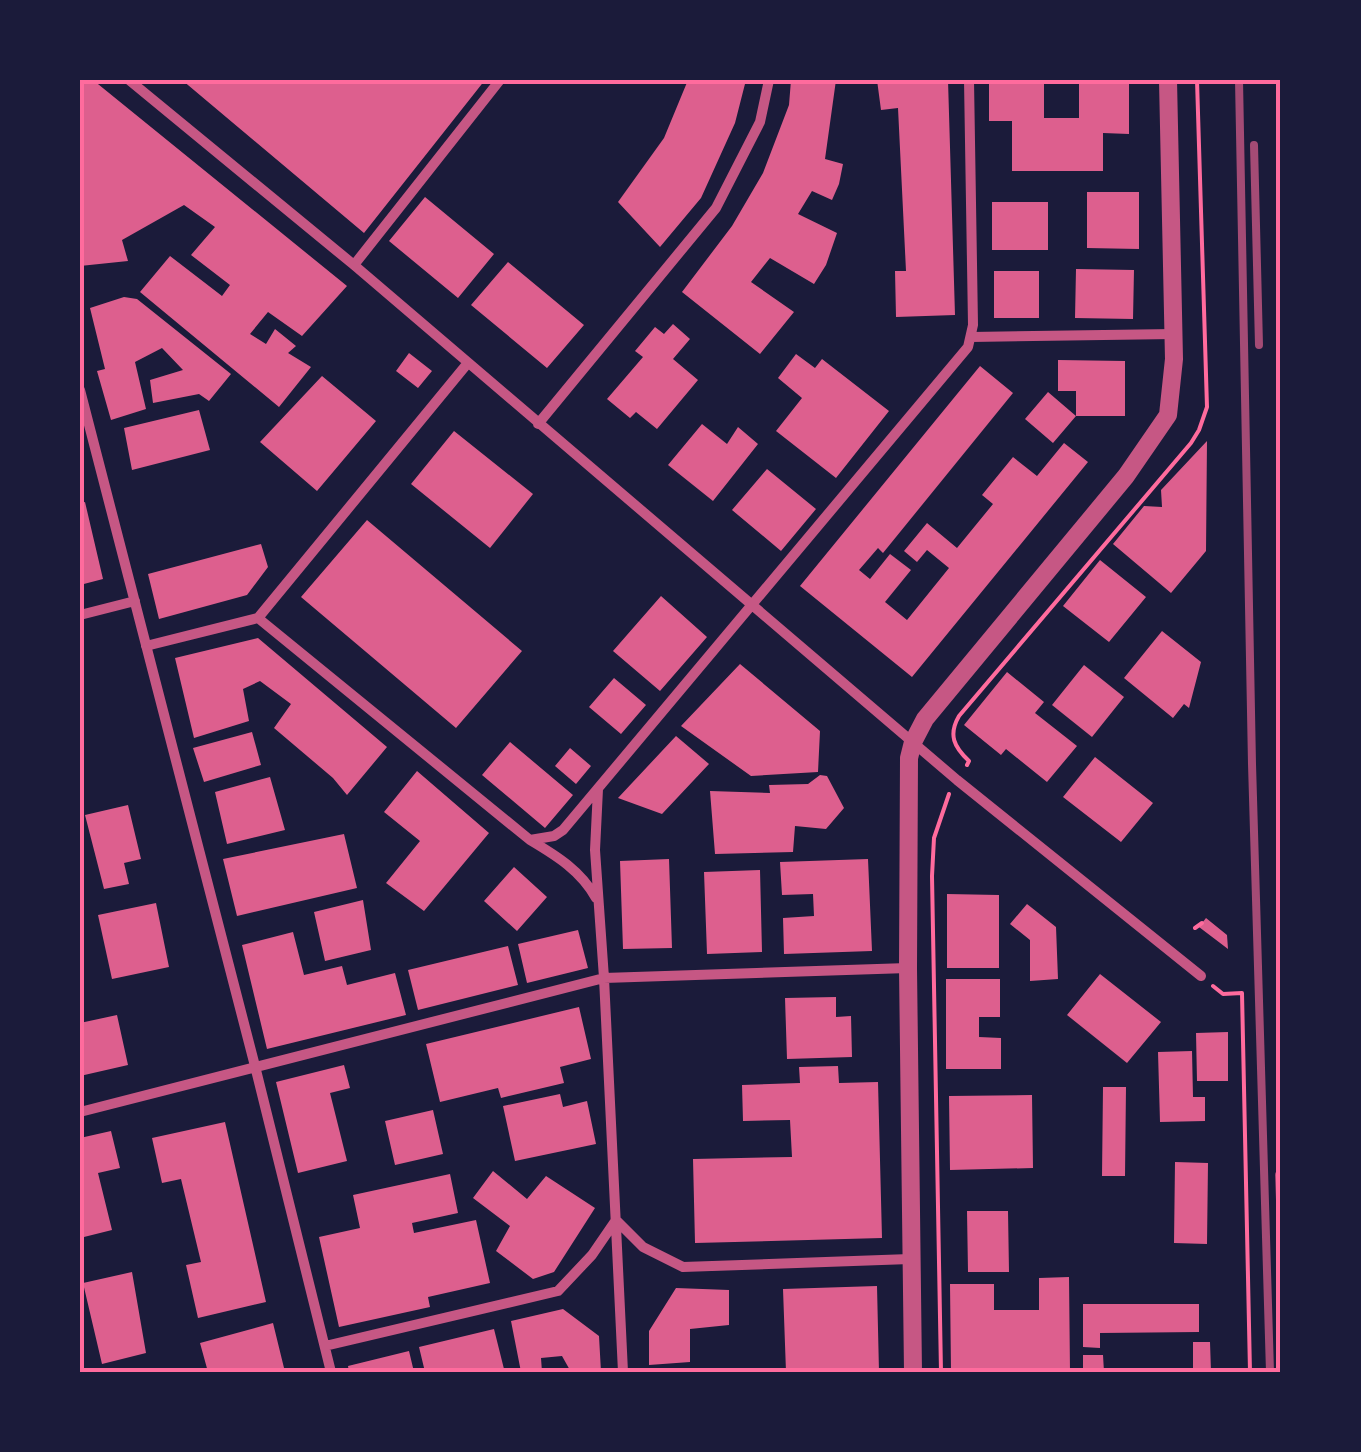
<svg xmlns="http://www.w3.org/2000/svg" width="1361" height="1452" font-family="'Titillium Web',sans-serif">
  <rect width="100%" height="100%" fill="#1b1b3a"/>
  <path fill="#dd5f8e" d="M82,80H93L347,286L302,336L268,312L250,334L266,344L275,329L296,346L288,353L311,367L279,407L140,292L170,256L222,296L230,285L191,255L215,227L184,205L122,240L128,261L80,266Z
    M182,80H485L364,233Z
    M688,80H746L735,123L701,198L660,247L618,202L664,138Z
    M791,80H836L825,159L843,164L839,184L832,200L812,191L798,214L837,233L826,265L814,284L770,258L751,282L794,312L760,354L682,292L732,226L763,173L789,105Z
    M877,80H948L955,315L896,317L895,271H906L898,108L881,110Z
    M989,80H1044V118H1079V80H1129V134L1103,133V171H1012V121H989Z
    M1087,192H1139V249L1087,248Z
    M425,197L494,254L458,298L389,241Z
    M992,202H1048V250H992Z
    M508,262L584,325L547,368L471,305Z
    M1076,269L1134,270L1133,319L1075,318Z
    M994,271H1039V318H994Z
    M124,297L137,299L231,374L209,401L199,394L153,403L150,380L183,370L162,348L135,362L146,409L111,420L97,371L105,369L90,308Z
    M673,324L690,339L673,359L698,380L657,429L636,412L630,418L607,399L643,357L635,351L655,327L664,334Z
    M409,353L432,371L418,388L396,371Z
    M796,354L815,368L822,359L889,411L836,478L776,431L802,398L778,378Z
    M1058,360L1125,361V416H1076V391H1058Z
    M980,366L1013,393L883,553L878,548L859,570L870,579L890,554L911,570L885,602L907,620L949,568L927,550L917,562L904,551L927,523L957,548L993,504L982,495L1013,457L1037,476L1064,443L1088,462L912,677L800,586Z
    M322,376L376,421L317,491L260,442Z
    M1048,392L1076,416L1053,443L1025,419Z
    M199,410L210,450L132,470L124,428Z
    M702,424L727,444L738,427L758,444L713,501L668,465Z
    M454,431L533,494L490,548L411,484Z
    M1207,441L1206,551L1171,593L1113,544L1144,506L1162,507L1161,490Z
    M767,469L816,509L781,551L732,510Z
    M85,502L103,579L80,585V503Z
    M367,520L522,651L456,728L301,597Z
    M261,544L268,567L247,595L159,619L148,574Z
    M1100,560L1146,597L1109,642L1063,606Z
    M661,596L707,637L660,691L613,651Z
    M1162,631L1201,662L1189,708L1184,704L1173,718L1124,678Z
    M258,638L387,747L347,795L333,778L274,728L291,704L260,681L243,689L249,721L194,738L175,658Z
    M740,664L820,731L818,772L751,776L681,726Z
    M1084,665L1124,697L1092,737L1052,705Z
    M1007,672L1044,702L1035,713L1077,746L1047,782L1006,749L1001,755L964,725Z
    M614,678L646,705L621,734L589,707Z
    M252,732L261,765L204,782L193,748Z
    M676,736L709,764L662,814L618,798Z
    M510,742L573,795L545,828L482,775Z
    M570,748L591,766L576,784L555,766Z
    M1095,757L1153,803L1121,842L1063,797Z
    M417,771L489,833L424,911L386,883L420,841L384,812Z
    M820,775L827,776L844,808L826,829L795,826L793,852L715,854L710,791L770,793L769,785L808,784Z
    M270,777L285,830L227,844L215,792Z
    M128,805L141,859L124,863L129,884L104,889L85,815Z
    M344,834L357,888L237,916L223,859Z
    M669,859L672,948L623,949L620,861Z
    M868,859L872,951L784,954L783,918L814,916L813,894L782,895L780,862Z
    M514,867L547,897L517,931L484,901Z
    M760,870L762,952L707,954L704,872Z
    M947,894L999,895V968H947Z
    M363,900L371,950L325,961L314,912Z
    M156,903L169,967L112,979L98,915Z
    M1027,904L1056,927L1058,979L1030,981V940L1010,924Z
    M1206,918L1227,935L1228,949L1199,927Z
    M578,930L588,968L527,983L518,944Z
    M293,932L304,975L342,966L347,985L395,973L406,1015L267,1049L242,945Z
    M508,946L518,985L418,1010L408,970Z
    M1100,974L1161,1022L1127,1063L1067,1015Z
    M946,979H1000V1017H979V1037L1001,1038V1069H946Z
    M836,997V1017L851,1016L852,1057L787,1059L785,998Z
    M579,1007L591,1059L560,1067L564,1083L501,1098L498,1088L440,1102L426,1044Z
    M117,1015L128,1065L80,1076V1023Z
    M1228,1032V1081H1197L1196,1033Z
    M1192,1051L1193,1097H1205V1121L1160,1122L1158,1052Z
    M344,1065L350,1088L330,1093L347,1161L298,1173L276,1082Z
    M838,1066L839,1083L878,1082L882,1238L695,1243L693,1159L792,1157L790,1120L743,1121L742,1085L800,1083L799,1067Z
    M1103,1087H1126L1125,1176H1102Z
    M560,1094L563,1107L587,1101L596,1144L515,1161L503,1106Z
    M1032,1095L1033,1168L950,1170L949,1096Z
    M433,1110L443,1154L395,1165L385,1121Z
    M225,1122L266,1302L198,1318L186,1265L201,1262L181,1179L162,1183L152,1138Z
    M111,1131L120,1168L98,1173L112,1230L80,1238V1138Z
    M1175,1162L1208,1163L1207,1244L1174,1243Z
    M493,1171L527,1199L546,1176L595,1208L554,1272L533,1279L496,1251L510,1226L473,1198Z
    M450,1174L458,1213L412,1223L414,1233L476,1220L490,1283L428,1297L430,1307L339,1327L319,1237L360,1228L353,1195Z
    M967,1211H1008L1009,1272H968Z
    M132,1272L146,1353L102,1364L83,1283Z
    M1069,1277L1070,1372H951L950,1284H994V1310H1039V1278Z
    M877,1286L879,1372H786L783,1289Z
    M676,1288L729,1290V1325L690,1329V1362L649,1365V1331Z
    M1083,1304H1199V1332L1100,1333V1348L1083,1347Z
    M563,1309L599,1336L601,1372H571L562,1356L541,1358L542,1372H521L511,1321Z
    M273,1323L285,1372H208L200,1343Z
    M494,1329L504,1369L425,1372L419,1347Z
    M1193,1342H1210L1211,1372H1193Z
    M409,1351L414,1372H349L348,1366Z
    M1083,1355H1103L1104,1372H1083Z"/>
  <g fill="none" stroke-linecap="round" stroke-linejoin="round">
    <path stroke="#ff6b9d" stroke-width="4" d="M967,765L969,761C954,747 948,735 959,716L1191,443L1199,430L1207,407L1197,80
      M1195,928L1202,923
      M1213,986L1223,994L1242,993L1250,1372
      M941,1372L932,876L934,838L949,794"/>
    <path stroke="#c65784" stroke-width="10" d="M129,80L354,265L957,780L1201,976
      M354,265L500,80
      M971,337L1174,334
      M80,390L255,1066L331,1372
      M538,424L716,208L760,122L769,80
      M80,615L135,601
      M258,618L530,840C557,856 581,871 596,898
      M146,646L258,618L467,364
      M598,789L595,850L604,978L623,1372
      M530,840L554,836L563,830L968,347L973,325L969,80
      M80,1112L604,978L908,968
      M325,1346L558,1291L592,1255L616,1220L643,1247L683,1267L910,1259"/>
    <path stroke="#c65784" stroke-width="18" d="M913,1372L908,968L909,758L913,742L925,719L1126,476L1168,415L1174,359L1168,80"/>
    <path stroke="#a44b75" stroke-width="8" d="M1239,80L1252,764L1270,1372
      M1254,145L1259,345
      M1280,540L1281,593
      M1279,1175L1281,1225"/>
  </g>
  <rect width="1361" height="1452" fill="none" stroke="#1b1b3a" stroke-width="165"/>
  <rect x="82" y="82" width="1196" height="1288" fill="none" stroke="#ff6b9d" stroke-width="4"/>
</svg>
